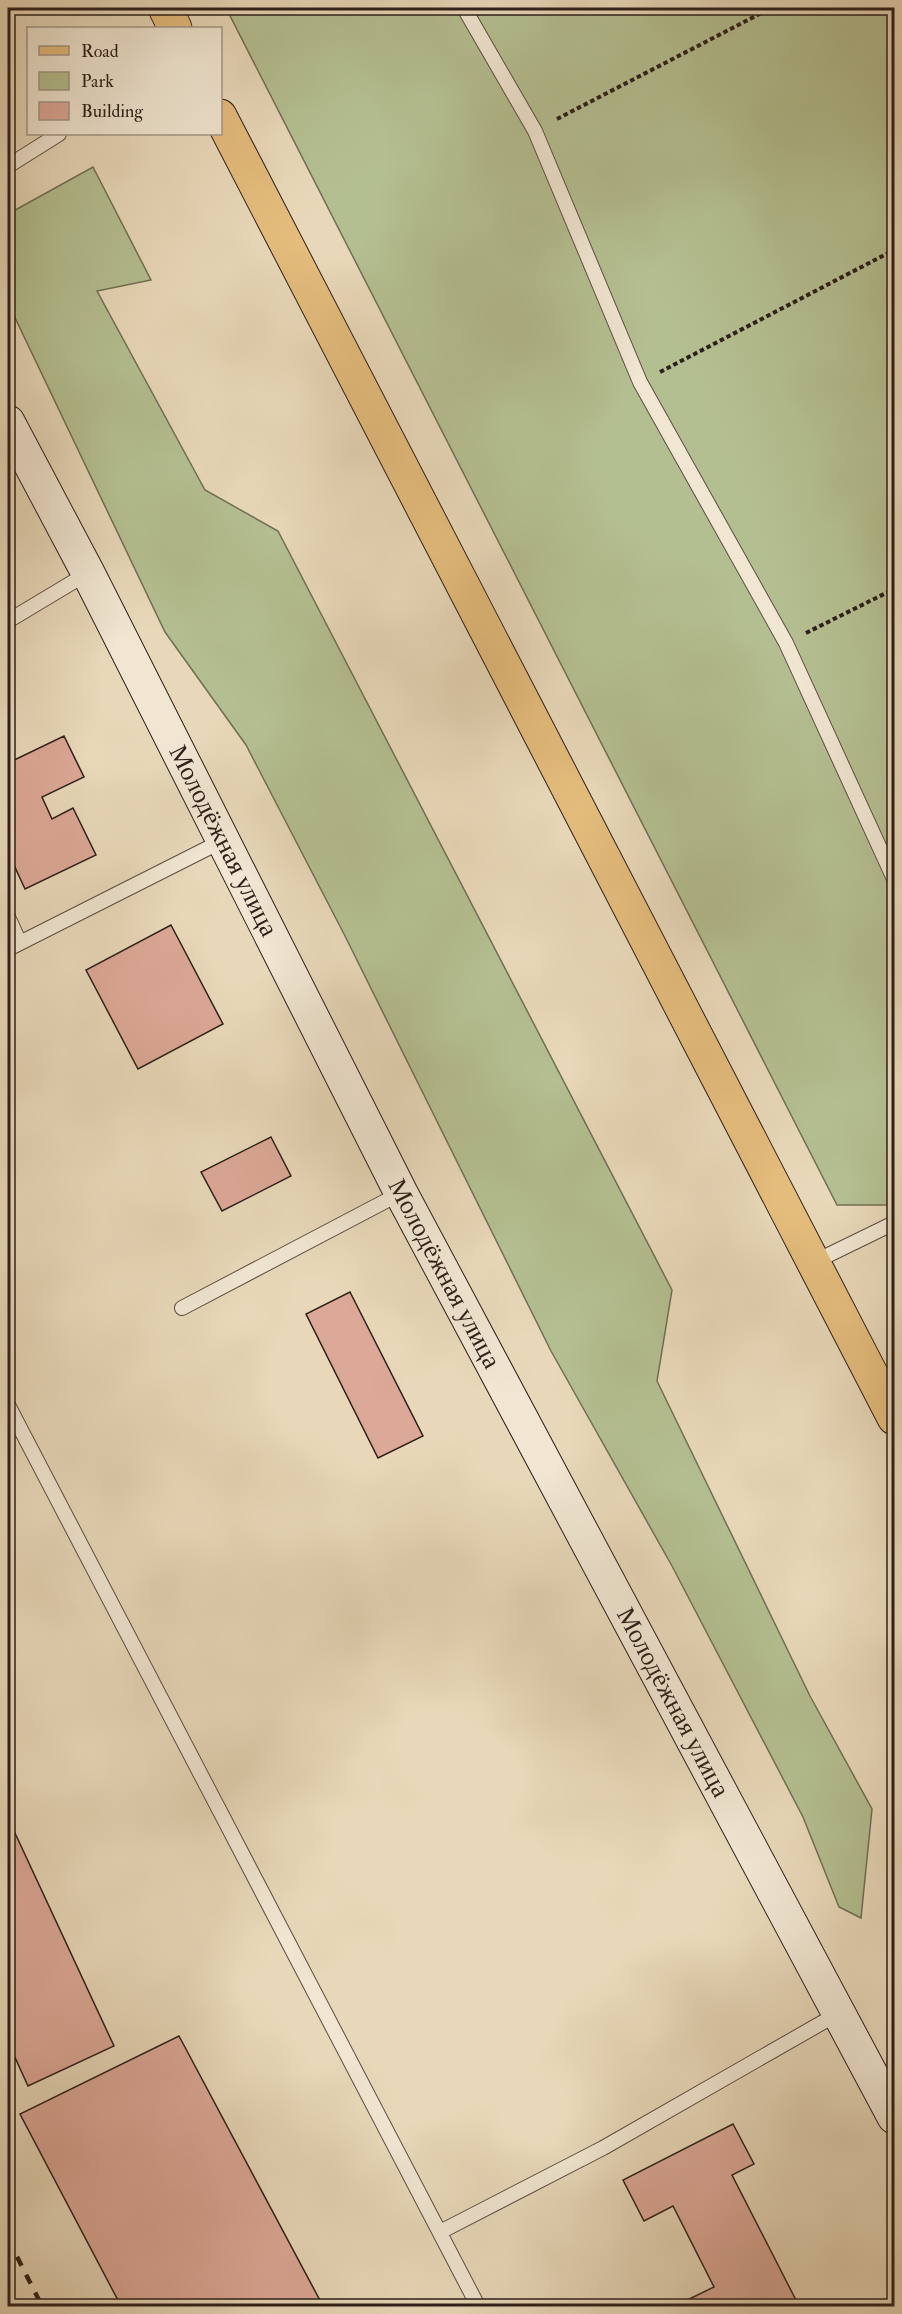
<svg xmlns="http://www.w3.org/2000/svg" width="902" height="2314" font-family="'IM FELL Double Pica',serif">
  <rect width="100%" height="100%" fill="#e8d8b9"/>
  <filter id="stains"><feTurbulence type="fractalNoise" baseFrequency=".00333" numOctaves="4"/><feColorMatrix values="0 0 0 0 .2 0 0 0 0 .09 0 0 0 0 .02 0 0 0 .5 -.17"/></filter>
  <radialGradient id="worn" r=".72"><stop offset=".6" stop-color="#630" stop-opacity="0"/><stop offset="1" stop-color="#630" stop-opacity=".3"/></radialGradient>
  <path fill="#b4bf91" stroke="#706f56" stroke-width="1.5" d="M226,8H894V1205H837Z
    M93,167L151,280L97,291L205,490L278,531L672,1290L657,1381L810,1696L872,1809L861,1918L839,1907L803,1817L672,1566L551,1351L344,934L246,745L165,632L8,303V214Z"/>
  <path fill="#dca897" stroke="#2d1f1a" stroke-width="1.5" d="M64,736L84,777L42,797L52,819L73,808L96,855L25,889L8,852V763Z
    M171,925L223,1024L138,1069L86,970Z
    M271,1137L291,1176L222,1211L201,1172Z
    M350,1292L423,1436L378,1458L306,1314Z
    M8,1818L114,2046L28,2086L8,2042Z
    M179,2036L323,2306H121L20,2114Z
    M733,2124L754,2164L732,2175L799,2306H675L714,2287L673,2206L644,2221L623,2180Z"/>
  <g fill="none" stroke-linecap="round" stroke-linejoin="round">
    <defs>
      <path id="lane" d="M464,8L535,131L640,382L786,643L894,879
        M8,166L59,134
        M8,621L88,573
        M8,917L20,943
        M8,949L224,840
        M814,1262L894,1223
        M182,1308L401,1193
        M8,1405L478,2306
        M440,2232L603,2148L839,2013"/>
      <g id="secondary">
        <path id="s1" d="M8,422L88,573L401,1193L894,2117"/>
      </g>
      <path id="primary" d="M165,8L175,28
        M220,116L894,1418"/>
    </defs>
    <use href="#lane" stroke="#5c4d42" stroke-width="16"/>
    <use href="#secondary" stroke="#2d1f1a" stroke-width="35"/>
    <use href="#primary" stroke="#2d1f1a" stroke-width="35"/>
    <path stroke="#2d1f1a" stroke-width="4" stroke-dasharray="4.5 3" stroke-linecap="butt" d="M557,119L771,8
      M660,372L894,250
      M806,633L894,589"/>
    <use href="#lane" stroke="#f0e6d2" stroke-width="14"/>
    <use href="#secondary" stroke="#f0e6d2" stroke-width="33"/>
    <use href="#primary" stroke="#e4bc7c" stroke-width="33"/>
    <path stroke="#2d1f1a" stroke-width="4.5" stroke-dasharray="10 10" stroke-linecap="butt" d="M8,2239L42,2306"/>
  </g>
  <g text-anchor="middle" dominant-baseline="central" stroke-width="6" stroke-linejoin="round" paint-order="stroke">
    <g font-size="26" fill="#2d1f1a" stroke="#f0e6d2">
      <text stroke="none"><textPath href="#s1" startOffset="471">Молодёжная улица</textPath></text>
      <text stroke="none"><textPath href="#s1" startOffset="957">Молодёжная улица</textPath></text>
      <text stroke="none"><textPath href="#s1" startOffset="1443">Молодёжная улица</textPath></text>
    </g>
  </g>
  <rect width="902" height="2314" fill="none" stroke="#e8d8b9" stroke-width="30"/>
  <rect x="9" y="9" width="884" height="2296" fill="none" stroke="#2d1f1a" stroke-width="3"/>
  <rect x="15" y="15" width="872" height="2284" fill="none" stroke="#2d1f1a" stroke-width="1.5"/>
  <rect x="27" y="27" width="195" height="108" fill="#f0e6d2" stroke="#a29688" stroke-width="1.5"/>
  <rect x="39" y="46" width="30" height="9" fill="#e4bc7c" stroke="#a29688" stroke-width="1.5"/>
  <text x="81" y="57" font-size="18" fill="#2d1f1a">Road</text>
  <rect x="39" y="72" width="30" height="18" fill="#b4bf91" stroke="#a29688" stroke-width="1.5"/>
  <text x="81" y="87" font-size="18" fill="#2d1f1a">Park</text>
  <rect x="39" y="102" width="30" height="18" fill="#dca897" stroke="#a29688" stroke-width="1.5"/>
  <text x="81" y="117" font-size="18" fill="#2d1f1a">Building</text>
  <rect width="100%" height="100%" filter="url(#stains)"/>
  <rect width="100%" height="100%" fill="url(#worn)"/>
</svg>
